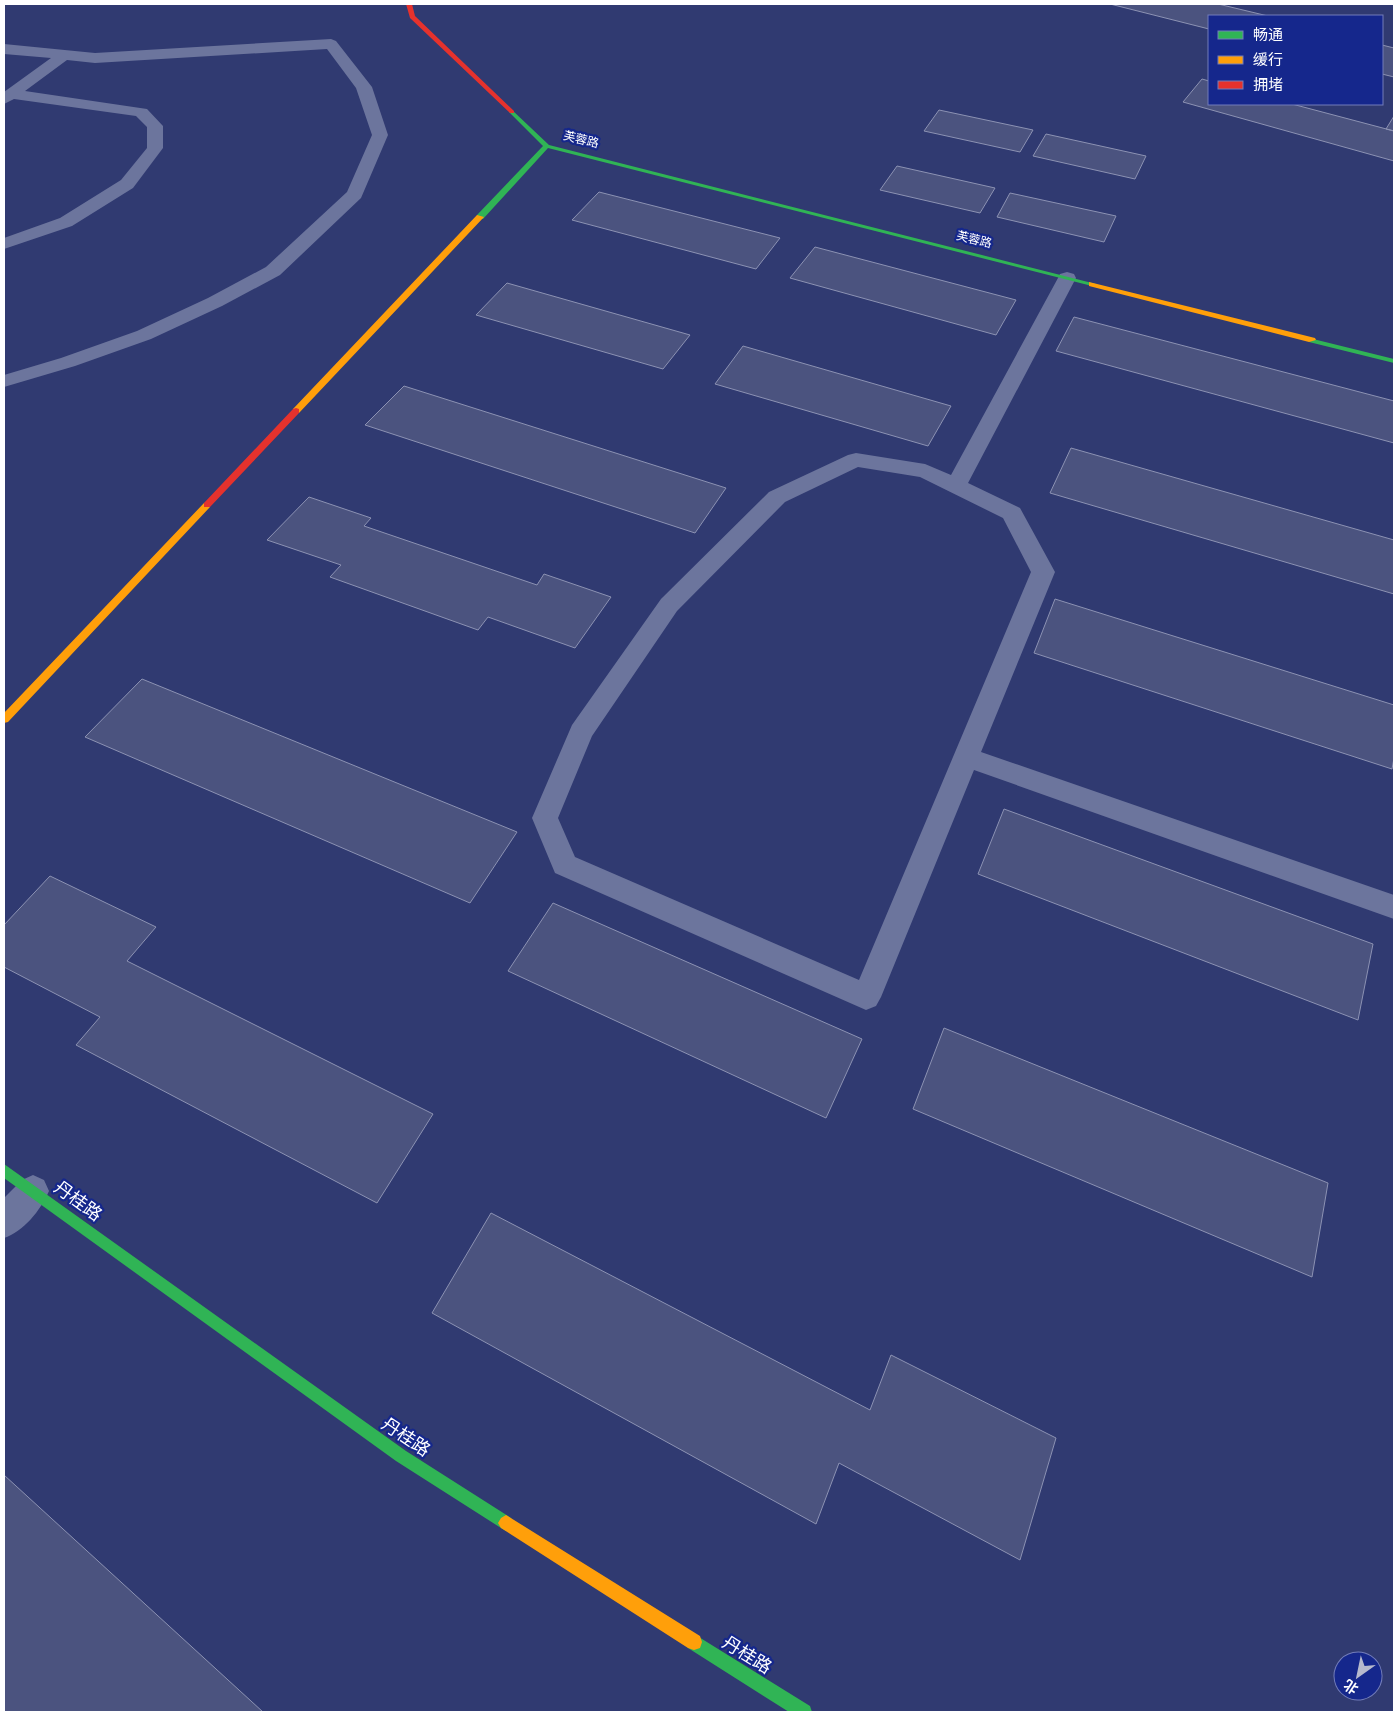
<svg xmlns="http://www.w3.org/2000/svg" width="1398" height="1716" font-family="Signika,'Noto Sans SC',sans-serif">
  <rect width="100%" height="100%" fill="#303a71"/>
  <path fill="#4b537f" stroke="#8c92b3" d="M1110,4H1218L1268,16H1209V29Z
    M1382,45L1394,48V77L1382,74Z
    M1202,79L1209,81V104H1292L1394,131V161L1183,102Z
    M939,110L1033,130L1020,152L924,131Z
    M1394,116V131L1386,129Z
    M1046,134L1146,156L1135,179L1033,156Z
    M897,166L995,188L980,213L880,190Z
    M599,192L780,238L756,269L572,220Z
    M1010,193L1116,216L1104,242L997,217Z
    M815,247L1016,300L996,335L790,278Z
    M507,283L690,335L663,369L476,315Z
    M1074,317L1394,401V443L1056,351Z
    M743,346L951,406L928,446L715,384Z
    M404,386L726,488L695,533L365,425Z
    M1071,448L1394,540V594L1050,493Z
    M309,497L371,518L364,526L537,585L544,574L611,597L575,648L488,617L478,630L330,577L341,565L267,540Z
    M1055,599L1394,705V758L1392,769L1034,653Z
    M142,679L517,832L470,903L85,737Z
    M1004,809L1373,944L1358,1020L978,874Z
    M50,876L156,927L127,961L433,1114L377,1203L76,1045L100,1017L4,967V925Z
    M553,903L862,1039L826,1118L508,971Z
    M944,1028L1328,1183L1312,1277L913,1109Z
    M491,1213L870,1410L891,1355L1056,1438L1020,1560L839,1463L816,1524L432,1313Z
    M4,1475L263,1712H4Z"/>
  <g fill="none" stroke-linecap="round" stroke-linejoin="round">
    <path fill="#6c759d" fill-rule="evenodd" d="M331,39L336,41L372,87L388,135L361,198L280,275L222,306L151,339L75,366L4,387V375L61,358L137,331L208,298L266,267L347,192L372,135L356,88L327,49L95,63L67,60L25,91L147,109L163,126V148L133,188L72,226L4,249V238L60,218L121,180L147,148V127L136,116L14,99L4,104V92L51,58L4,54V44L95,53Z
      M1067,272L1074,274L1076,278L968,483L1020,508L1055,572L981,752L1394,895V919L974,770L881,997L876,1006L866,1010L555,873L532,818L572,725L661,599L769,492L848,455L856,453L925,464L951,475L1058,278L1060,274ZM858,467L920,477L1003,518L1031,572L859,980L575,857L558,818L592,736L677,611L785,502Z
      M33,1175L44,1180L49,1191C41,1210 23,1232 4,1238V1198L22,1180Z"/>
    <path fill="#30b455" fill-rule="evenodd" d="M512,110L549,145L1096,284L1092,286L548,148L483,219H477V215L543,146L509,112Z
      M1309,338L1394,359V363L1309,342Z
      M4,1164L406,1451L511,1518L514,1523L511,1528L506,1531L501,1528L396,1461L4,1178Z
      M694,1634L810,1706L812,1712H789L688,1648L686,1642L688,1636Z"/>
    <path fill="#ff9f0a" fill-rule="evenodd" d="M477,215L484,217L299,413H293V409Z
      M1089,282L1315,338L1316,340L1309,342L1089,286Z
      M207,502L210,503V507L8,722L4,723V713L204,503Z
      M506,1515L700,1636L702,1642L700,1648L694,1650L688,1648L501,1528L498,1523L501,1518Z"/>
    <path fill="#e5322d" fill-rule="evenodd" d="M406,4H412L415,16L514,111V113H510L410,18Z
      M296,408L299,409V413L210,507H204V503L293,409Z"/>
  </g>
  <g text-anchor="middle" dominant-baseline="central" stroke-width="4.5" stroke-linejoin="round" paint-order="stroke">
    <g font-size="12" fill="#fff" stroke="#15278c">
      <text transform="translate(581 140) rotate(14)">芙蓉路</text>
      <text transform="translate(974 240) rotate(14)">芙蓉路</text>
    </g>
    <g font-size="18" fill="#fff" stroke="#15278c">
      <text transform="translate(78 1201) rotate(36)">丹桂路</text>
      <text transform="translate(406 1437) rotate(34)">丹桂路</text>
      <text transform="translate(747 1655) rotate(32)">丹桂路</text>
    </g>
  </g>
  <rect width="1398" height="1716" fill="none" stroke="#ffffff" stroke-width="10"/>
  <rect x="1208" y="15" width="175" height="90" fill="#15278c" stroke="#737dba"/>
  <rect x="1218" y="31" width="25" height="8" fill="#30b455" stroke="#737dba"/>
  <text x="1253" y="40" font-size="15" fill="#ffffff">畅通</text>
  <rect x="1218" y="56" width="25" height="8" fill="#ff9f0a" stroke="#737dba"/>
  <text x="1253" y="65" font-size="15" fill="#ffffff">缓行</text>
  <rect x="1218" y="81" width="25" height="8" fill="#e5322d" stroke="#737dba"/>
  <text x="1253" y="90" font-size="15" fill="#ffffff">拥堵</text>
  <g transform="translate(1358 1676) rotate(213)"><circle r="24" fill="#15278c" stroke="#737dba"/>
  <path d="M0-4L9 19L0 12L-9 19Z" fill="#b7bacd"/>
  <text y="-8" font-size="14" font-weight="bold" text-anchor="middle" fill="#ffffff">北</text>
  </g>
</svg>
